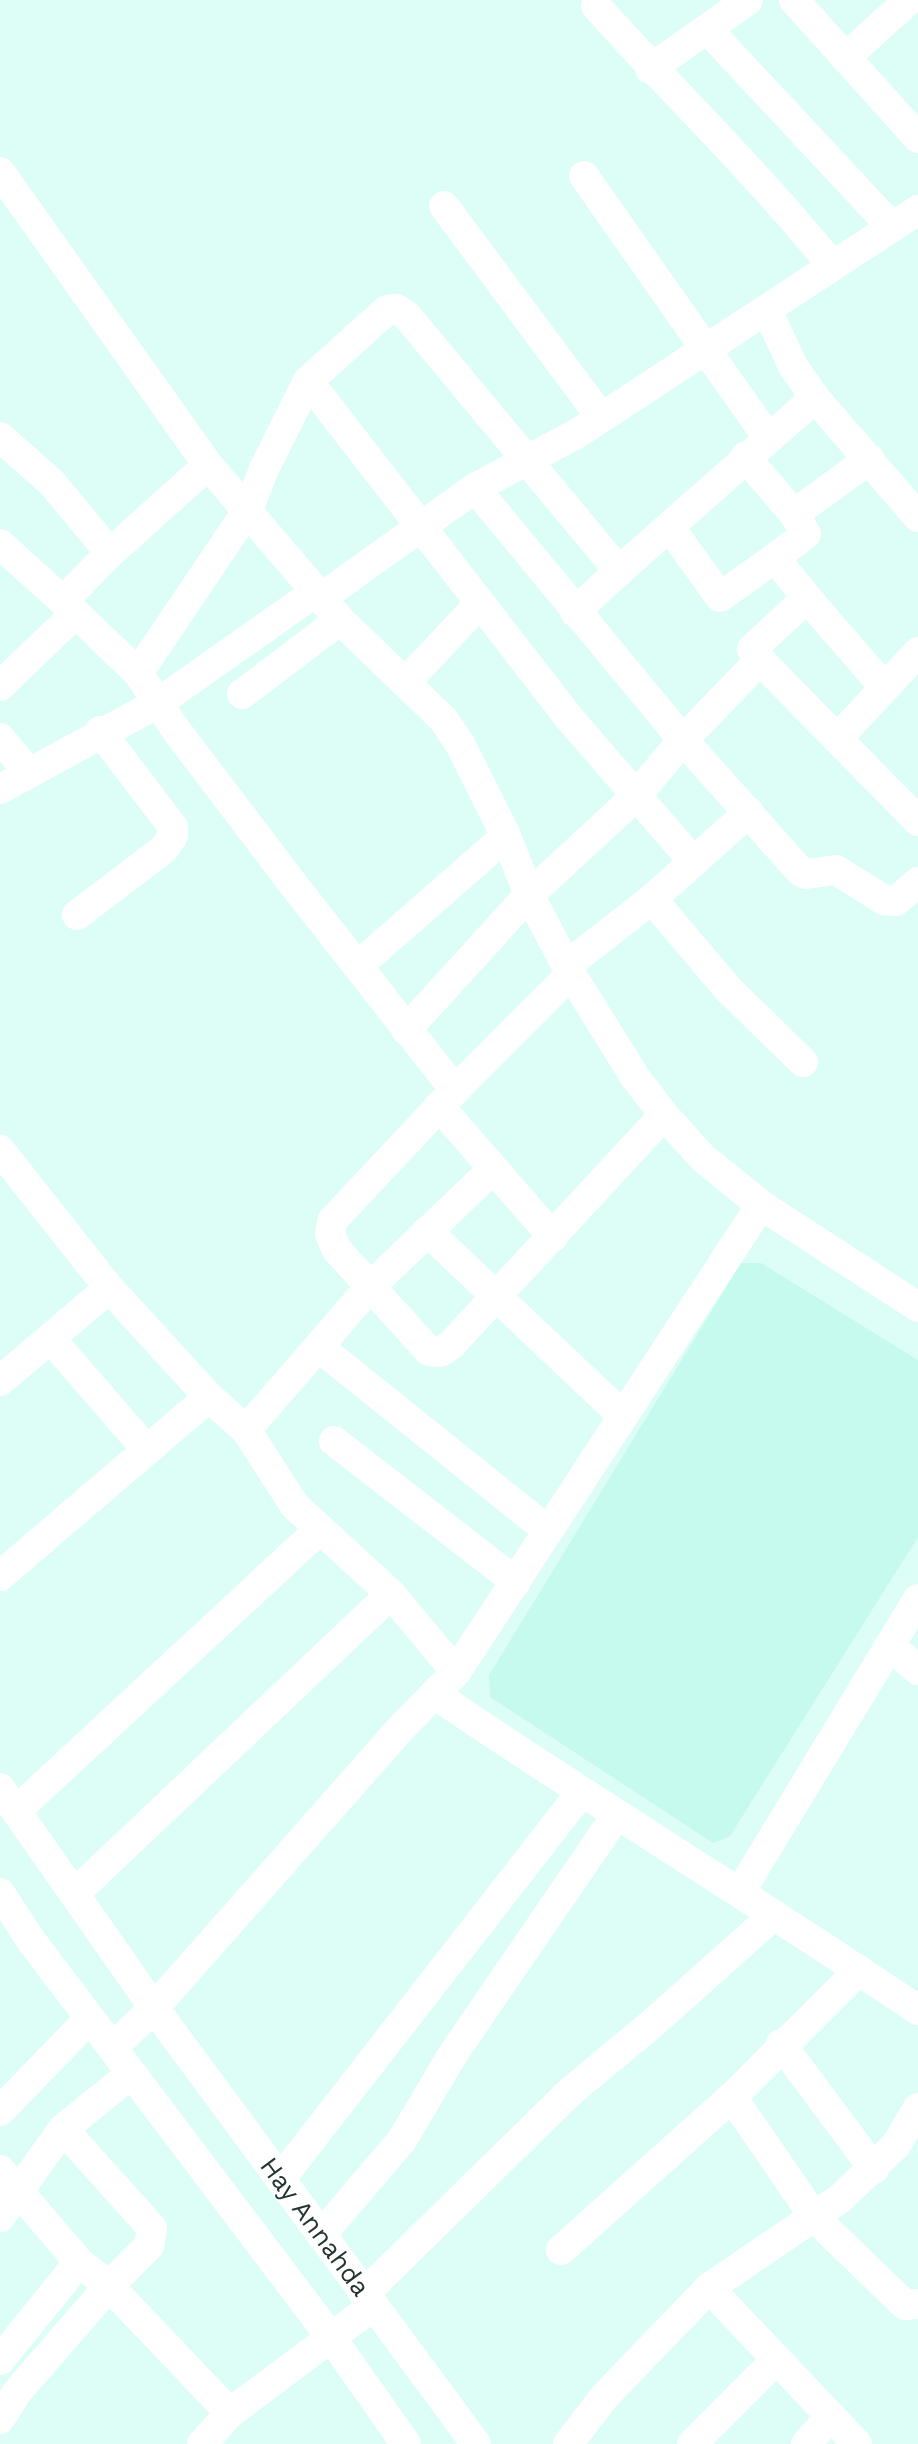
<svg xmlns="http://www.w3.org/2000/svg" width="918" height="2444" font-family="'Work Sans',sans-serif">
  <rect width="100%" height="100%" fill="#ddfef6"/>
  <path fill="#c6faee" d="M741,1263H761L918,1360V1537L730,1836L713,1843L490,1697L489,1675Z"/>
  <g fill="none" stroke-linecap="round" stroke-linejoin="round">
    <g stroke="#fff" stroke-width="30">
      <path d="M794,0L918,138"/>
      <path d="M596,6C674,93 758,174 832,265"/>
      <path d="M708,30L892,227"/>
      <path d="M846,57L909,0"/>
      <path d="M650,69L748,0"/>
      <path d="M0,172L208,465L340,620L443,719L460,744L506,836L529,895L571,974L635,1077L664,1115L703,1158L761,1205L918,1307"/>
      <path d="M584,176L768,438"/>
      <path d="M444,206L601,417"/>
      <path d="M767,310L793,366L815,398L918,517"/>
      <path d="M308,381L570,719L693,861"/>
      <path d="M0,437L52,483L110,553"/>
      <path d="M745,457L794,514"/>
      <path d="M208,465L110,553L63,601L138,673L176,730L293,884L455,1090L571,974"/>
      <path d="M475,488L683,740L800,871L806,874L836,870L884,900L896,901L918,882"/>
      <path d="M671,529L720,597L775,558"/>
      <path d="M0,544L63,601"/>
      <path d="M619,571L815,398"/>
      <path d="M321,598L475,488L578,433L918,210"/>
      <path d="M807,598L775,558L806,534L794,514L870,459"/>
      <path d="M760,660L752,649L807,598L885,688"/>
      <path d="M138,673L248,510L264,469L308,381L387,310L397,309L407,316L619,571L575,612"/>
      <path d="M406,682L479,604"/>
      <path d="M0,686L75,614"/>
      <path d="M242,694L340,620"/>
      <path d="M0,738L29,773"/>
      <path d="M838,738L918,652"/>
      <path d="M0,789L158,703L317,591"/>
      <path d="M652,899L728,989L803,1062"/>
      <path d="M77,915L164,849L173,836V827L100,731"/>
      <path d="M359,965L506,836"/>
      <path d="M566,966L652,899L749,812"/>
      <path d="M406,1030L529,895L635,797L683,740L760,660L918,821"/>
      <path d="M455,1090L332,1221L330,1234L337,1250L429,1351L440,1352L451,1345L664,1115"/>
      <path d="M439,1106L553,1237"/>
      <path d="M0,1150L109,1288"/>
      <path d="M427,1231L622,1415"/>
      <path d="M50,1338L147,1450"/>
      <path d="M320,1348L547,1530"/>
      <path d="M0,1381L109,1288L209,1397L246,1430L295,1506L391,1594L456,1672"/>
      <path d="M246,1430L370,1287L493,1169"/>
      <path d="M334,1441L516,1582"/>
      <path d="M0,1576L209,1397"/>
      <path d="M890,1646L918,1670"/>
      <path d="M436,1695C594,1803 759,1902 918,2010"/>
      <path id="s1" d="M0,1788L154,2008L476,2444"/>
      <path d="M17,1810L320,1529"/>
      <path d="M740,1892L918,1599"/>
      <path d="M0,1893L30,1939L330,2336L406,2444"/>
      <path d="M74,1894L391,1594"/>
      <path d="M781,2044L874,2169"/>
      <path d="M113,2047L154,2008L402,1727L456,1672L761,1205"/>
      <path d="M732,2097L815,2218L905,2305L918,2304"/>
      <path d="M0,2111L89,2019"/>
      <path d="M0,2170L79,2262L109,2286L230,2413"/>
      <path d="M282,2177L580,1794"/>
      <path d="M0,2217L63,2129L131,2074"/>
      <path d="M322,2234L402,2140L453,2054L616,1816"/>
      <path d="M561,2250L732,2097L859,1970"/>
      <path d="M709,2288L857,2444"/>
      <path d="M364,2294L570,2092L653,2023L774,1915"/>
      <path d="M0,2360L79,2262"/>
      <path d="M0,2419L18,2391L109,2286L149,2246L152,2228L63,2129"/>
      <path d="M202,2444L230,2413L373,2306"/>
      <path d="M568,2444L604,2397L709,2288L841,2198L896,2145L918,2108"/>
      <path d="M692,2444L777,2359"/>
      <path d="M806,2444L831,2416"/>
    </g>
  </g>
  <g text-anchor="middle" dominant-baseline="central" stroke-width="7" stroke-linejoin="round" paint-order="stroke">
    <g font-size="26" fill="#243531" stroke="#fff">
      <text stroke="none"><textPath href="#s1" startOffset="540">Hay Annahda</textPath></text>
    </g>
  </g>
</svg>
